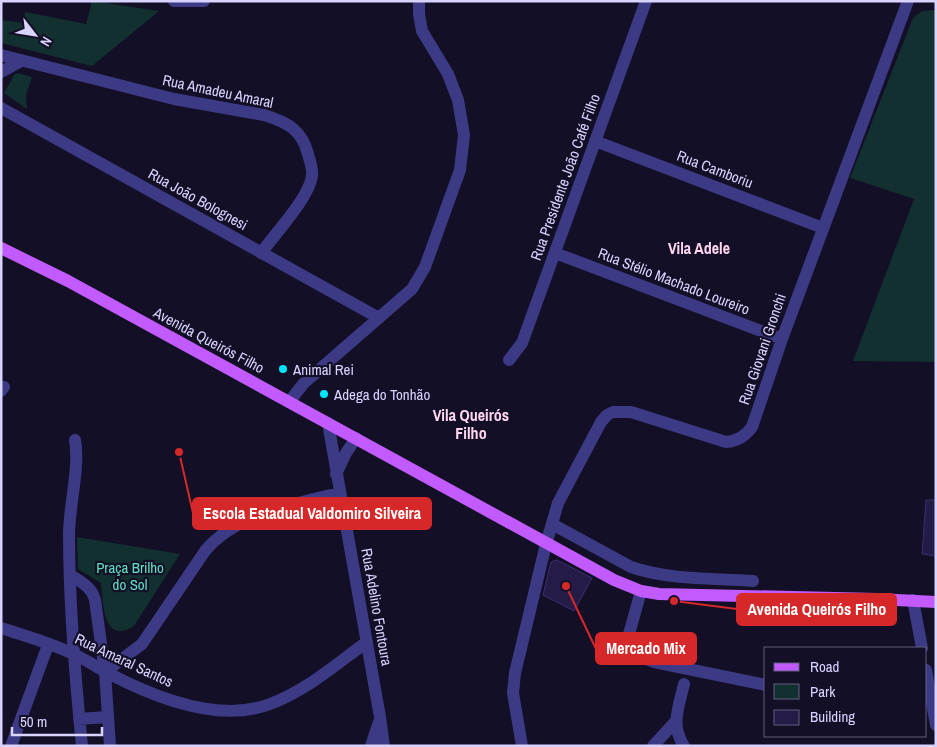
<svg xmlns="http://www.w3.org/2000/svg" width="937" height="747" font-family="'Archivo Narrow',sans-serif">
  <rect width="100%" height="100%" fill="#130f26"/>
  <path fill="#12302f" d="M92,1L159,11L92,66L1,43L2,20L23,23L25,12L86,24Z
    M936,10V362L853,361L914,199L850,178L913,18L922,11Z
    M18,73L32,77L26,95L27,109L4,93L14,75Z
    M77,537L180,554L134,626C103,646 103,602 101,583L78,569Z"/>
  <path fill="#241b47" stroke="#3b2d73" d="M926,500H936V556L922,554Z
    M557,560L592,578L574,611L543,595L551,562Z"/>
  <g fill="none" stroke-linecap="round" stroke-linejoin="round">
    <path stroke="#3d3a85" stroke-width="12" d="M174,1H204
      M1,55L174,99L264,115C287,122 302,130 308,154C310,161 313,169 312,176C309,198 275,234 261,253
      M1,72L21,61
      M1,108L379,318
      M595,141L823,228
      M555,253L782,339
      M509,360L522,343L646,1
      M1,391L4,387
      M289,402L304,383L412,289L425,267L460,170L464,135L458,100L448,74L422,31L419,14V1
      M328,423L380,717L384,746
      M75,440C80,468 69,505 69,535C69,606 75,676 82,746
      M336,474L346,453L356,438
      M552,524L631,567C669,580 712,578 753,581
      M70,575C81,582 92,587 95,600L105,672L110,746
      M641,591L629,634L631,647L636,655L654,662L766,685
      M913,600L922,648
      M1,628C25,636 51,643 73,654C85,659 95,666 106,672C153,697 218,724 270,704C306,691 336,664 367,642
      M926,670L936,725
      M105,672L142,644L205,551C235,514 295,504 339,493
      M684,684C679,706 670,725 684,746
      M79,719L107,717
      M11,746L48,645
      M371,746L379,722
      M522,746L513,693L515,673L546,544L558,503L601,422L607,415L613,412H631L726,442C738,441 745,436 752,427L782,339L908,1
      M653,746L675,722"/>
    <path stroke="#c25bff" stroke-width="12" d="M1,248L68,281L614,580L641,591L659,594L877,599L936,602"/>
  </g>
  <g fill="#00e5ff" stroke="#130f26" stroke-width="2">
    <circle cx="283" cy="369" r="5"/>
    <circle cx="324" cy="394" r="5"/>
  </g>
  <g text-anchor="middle" dominant-baseline="central" stroke-width="4.5" stroke-linejoin="round" paint-order="stroke">
    <g font-size="15" fill="#d9d4ff" stroke="#130f26">
      <text transform="translate(218 91) rotate(12)">Rua Amadeu Amaral</text>
      <text transform="translate(715 169) rotate(21)">Rua Camboriu</text>
      <text transform="translate(565 177) rotate(-70)">Rua Presidente João Café Filho</text>
      <text transform="translate(198 199) rotate(29)">Rua João Bolognesi</text>
      <text transform="translate(674 281) rotate(21)">Rua Stélio Machado Loureiro</text>
      <text transform="translate(209 340) rotate(28)">Avenida Queirós Filho</text>
      <text transform="translate(762 349) rotate(-71)">Rua Giovani Gronchi</text>
      <text transform="translate(377 607) rotate(80)">Rua Adelino Fontoura</text>
      <text transform="translate(124 660) rotate(25)">Rua Amaral Santos</text>
    </g>
    <g font-size="15" fill="#d9d4ff" stroke="#130f26" text-anchor="start">
      <text x="293" y="369">Animal Rei</text>
      <text x="334" y="394">Adega do Tonhão</text>
    </g>
    <g font-size="15" fill="#5fe0c0" stroke="#130f26">
      <text x="130" y="567">Praça Brilho<tspan x="130" dy="17">do Sol</tspan></text>
    </g>
    <g font-size="16" font-weight="bold" fill="#ffd6f0" stroke="#130f26">
      <text x="699" y="248">Vila Adele</text>
      <text x="471" y="415">Vila Queirós<tspan x="471" dy="18">Filho</tspan></text>
    </g>
  </g>
  <path fill="none" stroke="#d62828" stroke-width="2" d="M179 452L193 513M674 601L737 609M566 586L596 649"/>
  <g fill="#d62828" stroke="#130f26" stroke-width="2">
    <circle cx="179" cy="452" r="5"/>
    <circle cx="674" cy="601" r="5"/>
    <circle cx="566" cy="586" r="5"/>
  </g>
  <g fill="#d62828" stroke="#d62828" stroke-width="2">
    <rect x="193" y="498" width="238" height="31" rx="5"/>
    <rect x="737" y="594" width="159" height="31" rx="5"/>
    <rect x="596" y="633" width="100" height="31" rx="5"/>
  </g>
  <g font-size="16" text-anchor="middle" font-weight="bold" fill="#fff">
    <text x="312" y="519">Escola Estadual Valdomiro Silveira</text>
    <text x="817" y="615">Avenida Queirós Filho</text>
    <text x="646" y="654">Mercado Mix</text>
  </g>
  <rect width="937" height="747" fill="none" stroke="#d9d4ff" stroke-width="5"/>
  <rect x="764" y="647" width="162" height="90" fill="#130f26" stroke="#625e7d"/>
  <rect x="774" y="663" width="25" height="8" fill="#c25bff" stroke="#625e7d"/>
  <text x="810" y="672" font-size="15" fill="#d9d4ff">Road</text>
  <rect x="774" y="684" width="25" height="15" fill="#12302f" stroke="#625e7d"/>
  <text x="810" y="697" font-size="15" fill="#d9d4ff">Park</text>
  <rect x="774" y="710" width="25" height="15" fill="#241b47" stroke="#625e7d"/>
  <text x="810" y="722" font-size="15" fill="#d9d4ff">Building</text>
  <g transform="translate(35 35) rotate(121)" stroke="#130f26" stroke-width="4" paint-order="stroke">
  <path d="M0-4L9 19L0 12L-9 19Z" fill="#d9d4ff"/>
  <text y="-8" font-size="14" font-weight="bold" text-anchor="middle" fill="#d9d4ff">N</text>
  </g>
  <path d="M12 727v8h90v-8" fill="none" stroke="#d9d4ff" stroke-width="2.5"/>
  <text x="20" y="727" font-size="15" fill="#d9d4ff" stroke="#130f26" stroke-width="4" paint-order="stroke">50 m</text>
</svg>
